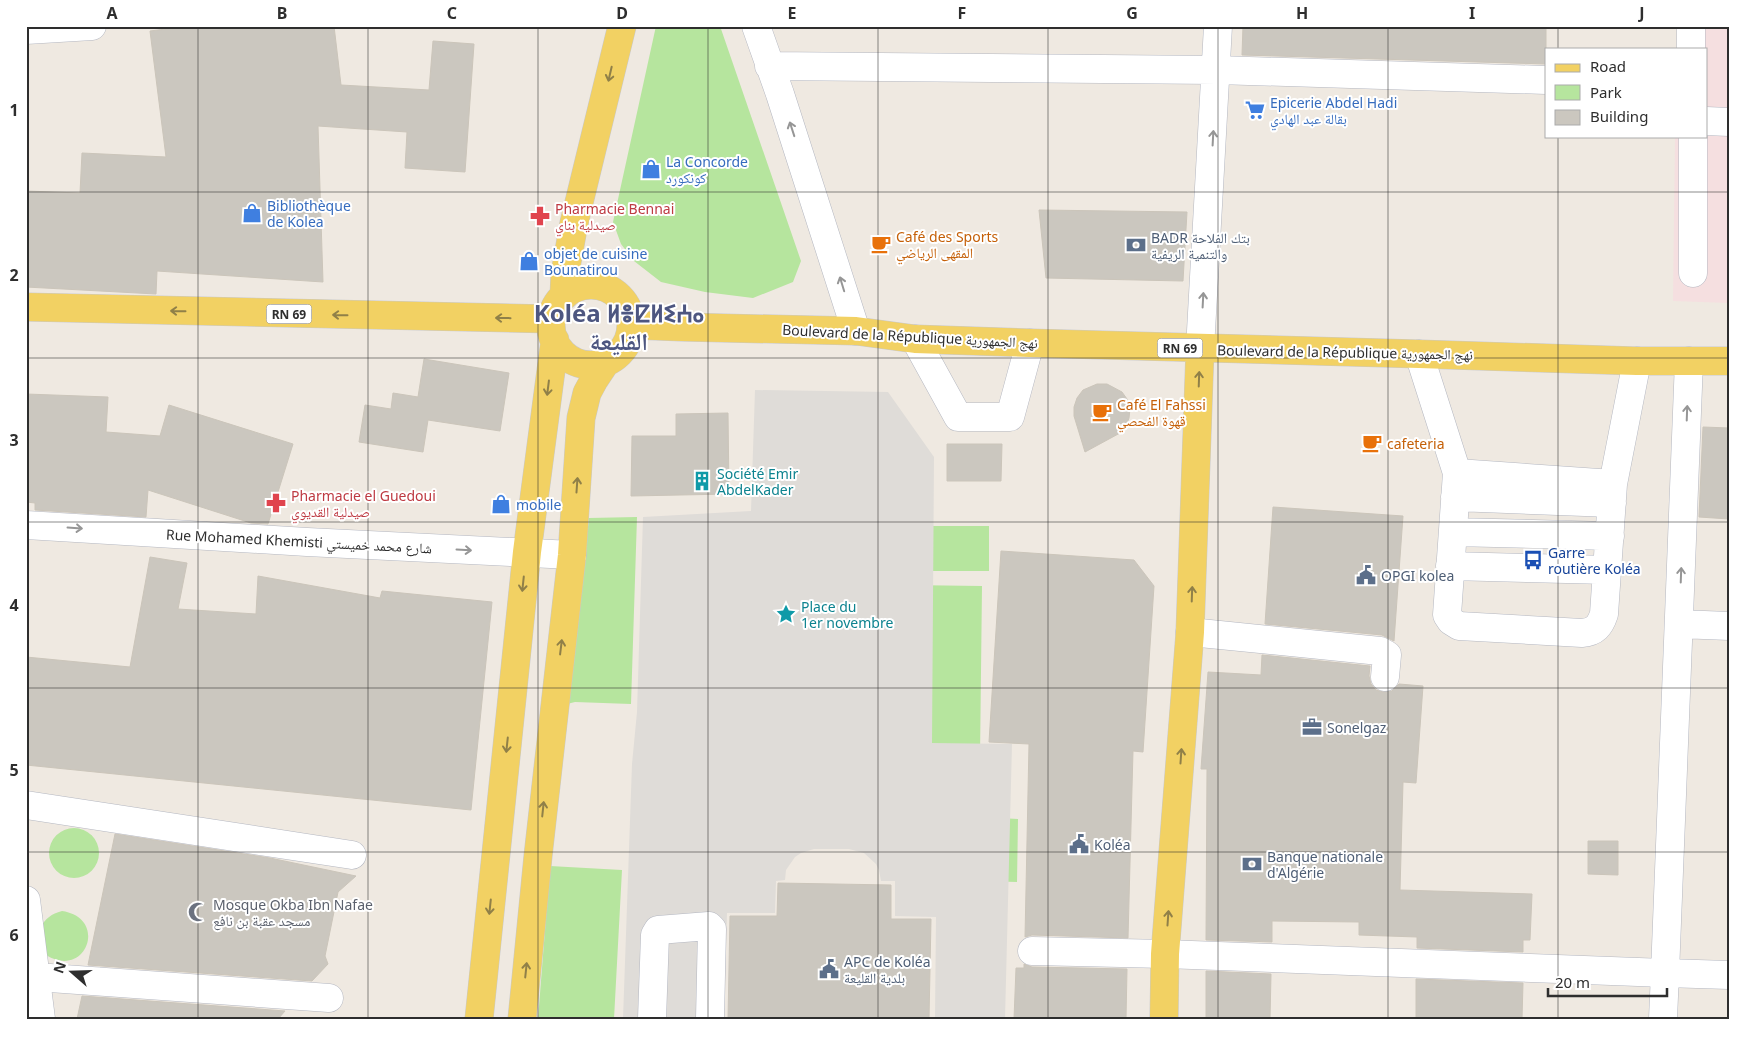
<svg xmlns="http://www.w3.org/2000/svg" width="1755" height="1045" font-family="'Noto Sans','Noto Naskh Arabic','Noto Sans Tifinagh',sans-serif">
  <rect width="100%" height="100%" fill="#efe9e1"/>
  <path fill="#f5dfe0" d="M1704,26H1729V303L1673,301L1675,136H1706V49H1702Z"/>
  <path fill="#b6e59e" d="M656,26H720L801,261L793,282L753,298L705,292L661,282L634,261L621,244L613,222Z
    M637,517L631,704L575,702L567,704L589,518Z
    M921,526H989V571H920Z
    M908,585L982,586L980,757L1000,818L1018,819L1017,882L979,881L945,1019Z
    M49 853a25 25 0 1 1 50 0a25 25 0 1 1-50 0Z
    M550,866L622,870L614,1019H538Z
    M62,911C109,918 86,980 46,955L40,928C46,918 51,914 62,911Z"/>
  <path fill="#dfdcd8" d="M755,390L888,392L934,457L932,743L1012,744L1005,1019H935L936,917L895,916V881H881L879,870L876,864L864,853L849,849H814L801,853L795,857L786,870L785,880L776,881L775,913H727L724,1019H623L632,764L637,712L643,517L751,511Z"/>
  <path fill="#cbc7bf" stroke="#cbc5ba" d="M189,26H334L341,85L429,90L433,41L474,44L465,172L405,168L407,132L318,126L323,282L157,271L156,294L26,287V191L80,193L82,153L166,157L150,31Z
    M1243,26H1546V64L1242,55Z
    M1039,210L1187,212L1183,281L1046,278Z
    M424,359L509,373L500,431L428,420L423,452L359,442L365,405L391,409L393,393L418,397Z
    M1097,384H1107L1122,392L1127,399L1130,409L1129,418L1126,426L1120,433L1085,452L1074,416V407L1077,398L1083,390Z
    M26,394L108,397L106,432L160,436L169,405L293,444L268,524L251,523L148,490L146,517L35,510V503L26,502Z
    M728,413L729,494L631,496L632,436H676V414Z
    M1703,427L1729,428V519L1699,517Z
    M947,444H1002L1001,481H947Z
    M1273,507L1403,516L1394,641L1382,635L1265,624Z
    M1001,551L1134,560L1154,586L1143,752L1133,751L1128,938L1032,935L1025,937L1029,744L989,742Z
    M150,557L187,563L178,609L256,614L258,576L380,598L382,591L492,602L471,810L26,765V657L130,667Z
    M1262,655L1370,666L1369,676L1371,684L1376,690L1383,692L1392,691L1399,684L1423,686L1416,783L1403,782L1400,890L1532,894L1530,940H1523V952L1417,948V937L1359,935V922L1272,921V942L1206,940L1207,769H1201L1208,672L1261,675Z
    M115,834L270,858L356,876L338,892L325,956L328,964L312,981L88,965Z
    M1588,841H1618V875L1588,874Z
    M778,883L891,885V919H931L929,1019H728L730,916H777Z
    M1024,964L1032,967L1127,969L1126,1019H1014L1016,968H1024Z
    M1206,971L1271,974L1270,1019H1206Z
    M1416,979L1523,983L1522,1019H1416Z
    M82,996L285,1011L278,1019H77Z"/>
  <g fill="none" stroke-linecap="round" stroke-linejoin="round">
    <defs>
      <path id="minor" d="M756,26L780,94L856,331
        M26,30L92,26
        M1691,49V26
        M769,66L1217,70L1546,80
        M1706,121L1729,122
        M1693,273V136
        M915,339L958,417H1010L1030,343
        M1200,349L1218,26
        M1419,354L1457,473L1613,484L1637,361
        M1689,361L1665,973L1729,975
        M1457,473L1447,615L1451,621L1459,626L1582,633C1595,632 1600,626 1604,614L1613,484
        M1455,497L1612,503
        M26,525L307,542L572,555
        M1453,532L1610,536
        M1450,566L1608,570
        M1679,624L1729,626
        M1190,632L1380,651L1387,655L1385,677
        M26,805L352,855
        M26,900L41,1019
        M1032,951L1165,954L1665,973L1663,1019
        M36,977L329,998
        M652,1019L655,935L658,930L709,926L712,929L710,1019"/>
      <path id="major" d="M551 325a40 40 0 1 1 80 0a40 40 0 1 1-80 0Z
        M564,296L565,273L574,223L622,26
        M26,307L551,319
        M631,325L682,327L856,331L915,339L1030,343L1419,354L1637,361H1729
        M479,1019L527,552L555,340
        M522,1019L538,856L572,555L581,418L587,393L594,380L606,362
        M1164,1019L1165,954L1190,632L1200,349"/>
    </defs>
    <use href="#minor" stroke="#b4b7c1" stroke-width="29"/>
    <use href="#major" stroke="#c9c9c9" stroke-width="29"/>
    <use href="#minor" stroke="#fff" stroke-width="28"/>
    <use href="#major" stroke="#f2d163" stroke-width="28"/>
  </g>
  <defs><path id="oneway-shaft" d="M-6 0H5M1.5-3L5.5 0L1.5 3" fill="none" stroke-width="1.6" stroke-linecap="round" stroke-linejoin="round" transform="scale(1.25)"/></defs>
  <g stroke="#908048">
    <use href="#oneway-shaft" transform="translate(610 74) rotate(103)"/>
    <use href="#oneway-shaft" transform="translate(178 311) rotate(-179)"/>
    <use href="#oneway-shaft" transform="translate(340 315) rotate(-179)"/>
    <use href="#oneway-shaft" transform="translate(503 318) rotate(-179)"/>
    <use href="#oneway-shaft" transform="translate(1199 379) rotate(-88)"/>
    <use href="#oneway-shaft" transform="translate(548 388) rotate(97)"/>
    <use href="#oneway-shaft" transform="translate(577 485) rotate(-86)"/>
    <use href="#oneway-shaft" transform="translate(523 584) rotate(96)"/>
    <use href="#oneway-shaft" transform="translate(1192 594) rotate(-88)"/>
    <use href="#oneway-shaft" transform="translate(561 647) rotate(-83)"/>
    <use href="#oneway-shaft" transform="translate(507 745) rotate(96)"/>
    <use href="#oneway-shaft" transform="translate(1181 756) rotate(-86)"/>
    <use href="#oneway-shaft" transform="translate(543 809) rotate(-84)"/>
    <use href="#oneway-shaft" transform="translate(490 907) rotate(96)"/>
    <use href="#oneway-shaft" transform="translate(1168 918) rotate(-86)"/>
    <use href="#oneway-shaft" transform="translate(526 970) rotate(-84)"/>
  </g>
  <g stroke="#969696">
    <use href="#oneway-shaft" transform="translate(792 129) rotate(-108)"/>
    <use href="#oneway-shaft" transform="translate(1213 138) rotate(-87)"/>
    <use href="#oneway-shaft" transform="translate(842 284) rotate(-107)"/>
    <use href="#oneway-shaft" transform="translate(1203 300) rotate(-87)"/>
    <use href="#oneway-shaft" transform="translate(1687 413) rotate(-88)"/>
    <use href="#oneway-shaft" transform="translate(75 528) rotate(4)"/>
    <use href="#oneway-shaft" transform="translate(464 550) rotate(3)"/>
    <use href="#oneway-shaft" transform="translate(1681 575) rotate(-88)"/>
  </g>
  <path fill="none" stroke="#2e2e2e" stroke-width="1" stroke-opacity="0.55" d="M198,26V1019M368,26V1019M538,26V1019M708,26V1019M878,26V1019M1048,26V1019M1218,26V1019M1388,26V1019M1558,26V49M1558,136V1019M26,192H1729M26,358H1729M26,522H1729M26,688H1729M26,852H1729"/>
  <defs>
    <symbol id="supermarket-bare" viewBox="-9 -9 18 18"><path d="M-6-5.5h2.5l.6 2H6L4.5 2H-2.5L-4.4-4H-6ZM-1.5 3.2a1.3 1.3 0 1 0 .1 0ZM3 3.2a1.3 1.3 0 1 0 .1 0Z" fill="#3f7fe0" stroke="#fff" stroke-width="2.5" paint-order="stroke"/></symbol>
    <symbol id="shop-bare" viewBox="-9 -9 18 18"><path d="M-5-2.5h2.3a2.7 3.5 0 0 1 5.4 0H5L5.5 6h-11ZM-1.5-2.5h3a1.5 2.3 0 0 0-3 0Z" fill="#3f7fe0" stroke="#fff" stroke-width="2.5" paint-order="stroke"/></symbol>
    <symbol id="pharmacy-bare" viewBox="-9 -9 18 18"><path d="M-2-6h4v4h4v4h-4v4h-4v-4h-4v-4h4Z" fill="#e0444e" stroke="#fff" stroke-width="2.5" paint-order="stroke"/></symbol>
    <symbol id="cafe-bare" viewBox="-9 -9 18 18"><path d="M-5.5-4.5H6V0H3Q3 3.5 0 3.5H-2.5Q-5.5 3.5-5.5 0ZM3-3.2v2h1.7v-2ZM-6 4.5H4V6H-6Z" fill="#e8710a" stroke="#fff" stroke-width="2.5" paint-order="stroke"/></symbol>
    <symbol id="bank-bare" viewBox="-9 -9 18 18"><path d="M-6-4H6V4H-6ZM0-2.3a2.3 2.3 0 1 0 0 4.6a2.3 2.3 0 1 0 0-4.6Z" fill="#5c6f8a" stroke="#fff" stroke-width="2.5" paint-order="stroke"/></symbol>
    <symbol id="building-bare" viewBox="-9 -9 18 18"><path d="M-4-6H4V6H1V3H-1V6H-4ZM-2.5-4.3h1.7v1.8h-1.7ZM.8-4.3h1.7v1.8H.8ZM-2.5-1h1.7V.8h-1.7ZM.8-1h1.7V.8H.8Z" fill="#0f9aa8" stroke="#fff" stroke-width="2.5" paint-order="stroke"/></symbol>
    <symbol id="bus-bare" viewBox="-9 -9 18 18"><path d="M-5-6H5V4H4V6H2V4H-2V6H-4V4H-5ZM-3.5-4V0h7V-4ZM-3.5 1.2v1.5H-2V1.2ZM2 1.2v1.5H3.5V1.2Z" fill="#1a4fb4" stroke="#fff" stroke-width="2.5" paint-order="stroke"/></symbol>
    <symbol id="civic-bare" viewBox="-9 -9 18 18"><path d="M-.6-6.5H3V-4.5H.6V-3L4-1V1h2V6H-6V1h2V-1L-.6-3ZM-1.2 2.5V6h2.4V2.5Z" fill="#5c6f8a" stroke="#fff" stroke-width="2.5" paint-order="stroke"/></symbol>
    <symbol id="sight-bare" viewBox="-9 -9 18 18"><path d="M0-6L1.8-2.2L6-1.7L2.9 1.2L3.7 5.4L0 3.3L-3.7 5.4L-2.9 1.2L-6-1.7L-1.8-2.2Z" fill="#0f9aa8" stroke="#fff" stroke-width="2.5" paint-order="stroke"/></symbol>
    <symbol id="office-bare" viewBox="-9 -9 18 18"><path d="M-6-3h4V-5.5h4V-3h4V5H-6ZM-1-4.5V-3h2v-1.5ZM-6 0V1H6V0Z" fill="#5c6f8a" stroke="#fff" stroke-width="2.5" paint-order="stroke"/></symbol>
    <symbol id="mosque-bare" viewBox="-9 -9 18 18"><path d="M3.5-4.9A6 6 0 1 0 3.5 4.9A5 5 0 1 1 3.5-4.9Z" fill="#6b7280" stroke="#fff" stroke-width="2.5" paint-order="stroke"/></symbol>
  </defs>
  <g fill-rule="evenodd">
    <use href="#supermarket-bare" x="1241" y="96" width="28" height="28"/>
    <use href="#shop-bare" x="637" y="155" width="28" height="28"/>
    <use href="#shop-bare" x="238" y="199" width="28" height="28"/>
    <use href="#pharmacy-bare" x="526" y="202" width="28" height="28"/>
    <use href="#cafe-bare" x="867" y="230" width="28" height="28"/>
    <use href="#bank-bare" x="1122" y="231" width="28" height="28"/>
    <use href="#shop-bare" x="515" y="247" width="28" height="28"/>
    <use href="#cafe-bare" x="1088" y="398" width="28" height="28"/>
    <use href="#cafe-bare" x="1358" y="429" width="28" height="28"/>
    <use href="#building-bare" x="688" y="467" width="28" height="28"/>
    <use href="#pharmacy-bare" x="262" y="489" width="28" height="28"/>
    <use href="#shop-bare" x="487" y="490" width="28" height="28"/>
    <use href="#bus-bare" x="1519" y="546" width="28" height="28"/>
    <use href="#civic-bare" x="1352" y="561" width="28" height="28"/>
    <use href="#sight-bare" x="772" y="600" width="28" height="28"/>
    <use href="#office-bare" x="1298" y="713" width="28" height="28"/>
    <use href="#civic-bare" x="1065" y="830" width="28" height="28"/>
    <use href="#bank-bare" x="1238" y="850" width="28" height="28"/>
    <use href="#mosque-bare" x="184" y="898" width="28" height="28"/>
    <use href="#civic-bare" x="815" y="955" width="28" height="28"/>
  </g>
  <g text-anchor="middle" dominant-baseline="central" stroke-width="4" stroke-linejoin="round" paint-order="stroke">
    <g fill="#fff" stroke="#6d6d6d" stroke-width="1">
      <rect x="266.5" y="304.5" width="45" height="19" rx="4"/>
      <rect x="1157.5" y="338.5" width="45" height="19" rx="4"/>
    </g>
    <g font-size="12" font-weight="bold" fill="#2e2e2e">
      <text x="289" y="314">RN 69</text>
      <text x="1180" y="348">RN 69</text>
    </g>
    <g font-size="14" fill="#366cbe" stroke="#fff" text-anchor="start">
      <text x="1270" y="102">Epicerie Abdel Hadi<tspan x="1270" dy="16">بقالة عبد الهادي</tspan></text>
      <text x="666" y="161">La Concorde<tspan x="666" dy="16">كونكورد</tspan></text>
      <text x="267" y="205">Bibliothèque<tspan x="267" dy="16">de Kolea</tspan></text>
      <text x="544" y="253">objet de cuisine<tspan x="544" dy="16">Bounatirou</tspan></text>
      <text x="516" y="504">mobile</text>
    </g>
    <g font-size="14" fill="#be3a42" stroke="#fff" text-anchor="start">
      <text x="555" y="208">Pharmacie Bennai<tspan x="555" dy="16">صيدلية بناي</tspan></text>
      <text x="291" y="495">Pharmacie el Guedoui<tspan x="291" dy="16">صيدلية القديوي</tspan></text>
    </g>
    <g font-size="14" fill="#c56008" stroke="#fff" text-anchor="start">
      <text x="896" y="236">Café des Sports<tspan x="896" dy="16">المقهى الرياضي</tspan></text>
      <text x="1117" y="404">Café El Fahssi<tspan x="1117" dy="16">قهوة الفحصي</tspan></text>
      <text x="1387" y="443">cafeteria</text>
    </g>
    <g font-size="14" fill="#4e5e75" stroke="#fff" text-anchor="start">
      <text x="1151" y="237">BADR بتك الفلاحة<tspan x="1151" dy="16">والتنمية الريفية</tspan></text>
      <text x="1381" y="575">OPGI kolea</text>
      <text x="1327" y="727">Sonelgaz</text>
      <text x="1094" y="844">Koléa</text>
      <text x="1267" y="856">Banque nationale<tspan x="1267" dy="16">d'Algérie</tspan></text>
      <text x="844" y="961">APC de Koléa<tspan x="844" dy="16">بلدية القليعة</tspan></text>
    </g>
    <g font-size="14" fill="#2e2e2e" stroke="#fff">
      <text transform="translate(910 336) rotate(3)">Boulevard de la République نهج الجمهورية</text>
      <text transform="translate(1345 352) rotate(1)">Boulevard de la République نهج الجمهورية</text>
      <text transform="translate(299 541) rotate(3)">Rue Mohamed Khemisti شارع محمد خميستي</text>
    </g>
    <g font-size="14" fill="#0d838f" stroke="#fff" text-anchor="start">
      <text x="717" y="473">Société Emir<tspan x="717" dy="16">AbdelKader</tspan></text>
      <text x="801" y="606">Place du<tspan x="801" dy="16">1er novembre</tspan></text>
    </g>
    <g font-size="14" fill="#164399" stroke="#fff" text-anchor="start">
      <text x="1548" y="552">Garre<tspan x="1548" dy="16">routière Koléa</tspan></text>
    </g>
    <g font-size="14" fill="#5b616d" stroke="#fff" text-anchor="start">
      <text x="213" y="904">Mosque Okba Ibn Nafae<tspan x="213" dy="16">مسجد عقبة بن نافع</tspan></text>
    </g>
    <g font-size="24" font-weight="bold" fill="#4d5680" stroke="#fff">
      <text x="619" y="312">Koléa ⵍⴻⵇⵍⵉⵄⴰ<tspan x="619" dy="28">القليعة</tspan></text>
    </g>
  </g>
  <rect width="1755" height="1045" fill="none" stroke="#ffffff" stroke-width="55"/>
  <rect x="1545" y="48" width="162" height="90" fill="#ffffff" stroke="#ababab"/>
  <rect x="1555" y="64" width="25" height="8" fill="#f2d163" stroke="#ababab"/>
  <text x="1590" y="72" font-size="15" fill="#2e2e2e">Road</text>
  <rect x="1555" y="85" width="25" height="15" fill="#b6e59e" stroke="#ababab"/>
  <text x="1590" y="98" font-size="15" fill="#2e2e2e">Park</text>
  <rect x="1555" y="110" width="25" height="15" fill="#cbc7bf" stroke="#ababab"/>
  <text x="1590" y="122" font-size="15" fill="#2e2e2e">Building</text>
  <g transform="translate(72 972) rotate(290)" stroke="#ffffff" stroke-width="4" paint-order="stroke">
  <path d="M0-4L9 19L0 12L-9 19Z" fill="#2e2e2e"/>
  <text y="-8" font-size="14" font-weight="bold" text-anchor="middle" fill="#2e2e2e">N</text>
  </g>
  <path d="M1548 988v8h119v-8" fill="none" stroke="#2e2e2e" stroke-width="2.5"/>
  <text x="1555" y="988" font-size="15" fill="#2e2e2e" stroke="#ffffff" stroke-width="4" paint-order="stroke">20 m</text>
  <rect x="28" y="28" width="1700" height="990" fill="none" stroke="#2e2e2e" stroke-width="2"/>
  <g font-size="16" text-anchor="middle" font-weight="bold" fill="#2e2e2e">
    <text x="112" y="19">A</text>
    <text x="282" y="19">B</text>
    <text x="452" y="19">C</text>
    <text x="622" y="19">D</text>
    <text x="792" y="19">E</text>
    <text x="962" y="19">F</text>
    <text x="1132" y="19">G</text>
    <text x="1302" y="19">H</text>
    <text x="1472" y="19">I</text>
    <text x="1642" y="19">J</text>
    <text x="14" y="116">1</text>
    <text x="14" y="281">2</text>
    <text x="14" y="446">3</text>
    <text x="14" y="611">4</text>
    <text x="14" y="776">5</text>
    <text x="14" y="941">6</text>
  </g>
</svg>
